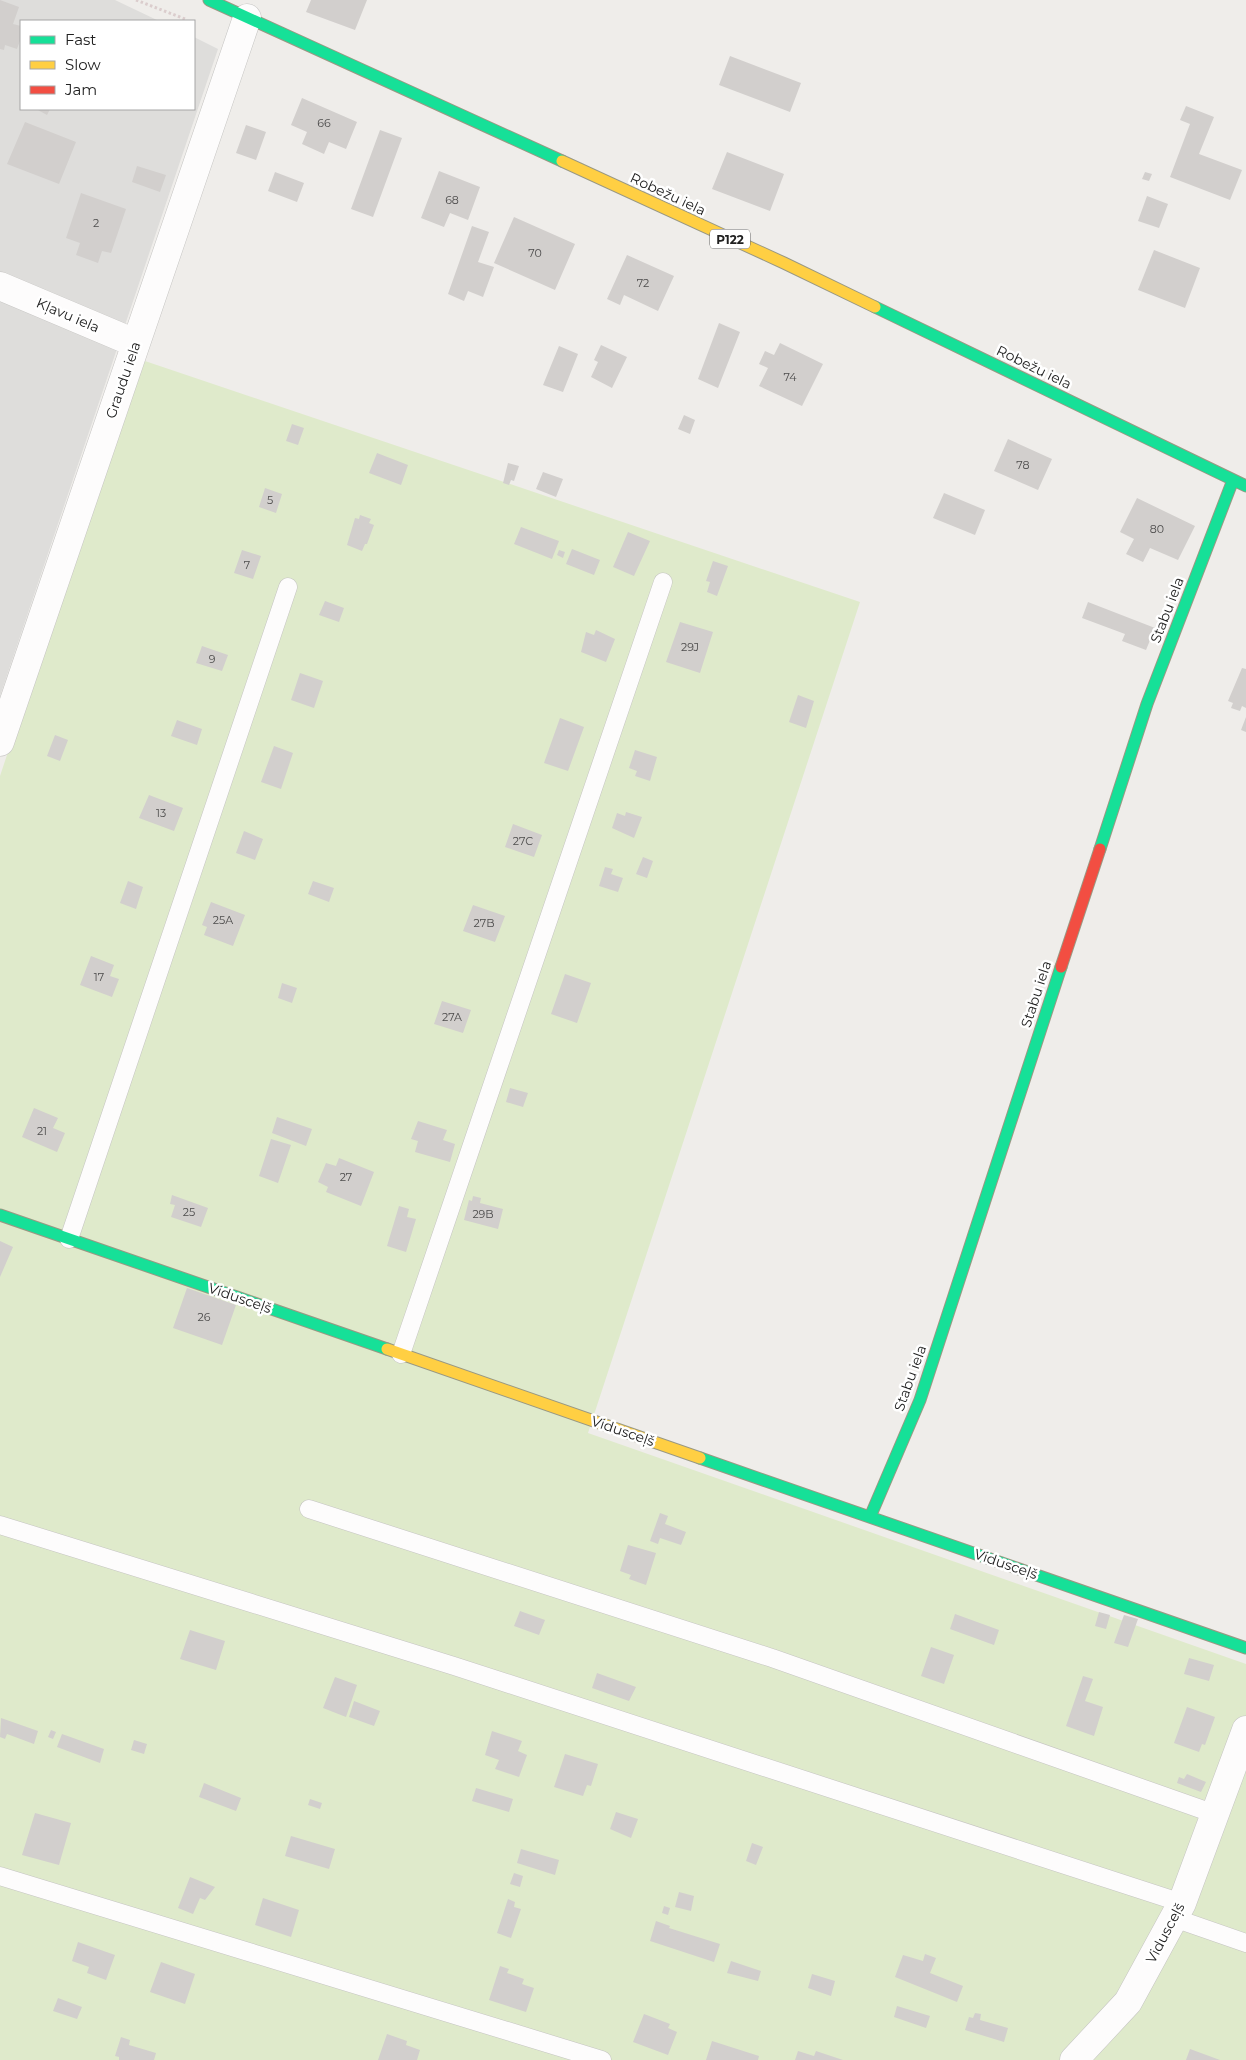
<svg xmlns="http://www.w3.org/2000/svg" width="1246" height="2060" font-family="Montserrat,sans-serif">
  <rect width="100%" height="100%" fill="#efedea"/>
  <path fill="#dedddb" d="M0,0H115L159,21H21V109H194V37L218,49L0,696Z"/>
  <path fill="#dfeacb" d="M139,359L860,602L588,1433L1246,1664V2060H0V776Z"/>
  <path fill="#d2cfcd" d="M0,0L19,7L13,24L21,26V38L17,49L5,45L4,50L0,49Z
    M311,0H367L355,30L306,12Z
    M730,56L801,83L790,112L719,85Z
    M302,98L357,122L346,149L329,142L324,154L302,144L307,132L291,125Z
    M1186,106L1214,117L1199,154L1242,170L1230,200L1170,177L1190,124L1180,120Z
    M36,109H50L47,115Z
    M25,122L76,142L59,184L7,164Z
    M246,125L266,132L256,160L236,153Z
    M380,130L402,138L373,217L351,209Z
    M727,152L784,174L770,211L712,189Z
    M137,166L166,175L160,192L132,182Z
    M439,171L480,187L468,220L450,213L444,227L421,218Z
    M275,172L304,183L297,202L268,191Z
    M1145,172L1152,174L1149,181L1142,179Z
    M81,193L126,209L111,253L102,251L98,263L76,255L80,243L66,238Z
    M1147,196L1168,204L1159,228L1138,221Z
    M514,217L575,244L555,290L494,263Z
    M472,226L489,232L478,262L494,267L483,297L468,291L464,301L448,294Z
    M1154,250L1200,268L1185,308L1138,290Z
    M627,255L674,276L658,311L624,295L620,305L607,299Z
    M719,323L740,332L718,388L698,379Z
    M780,343L823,364L802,406L759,386L768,368L759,364L765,351L774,355Z
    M601,345L627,357L612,388L591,377L598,362L594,360Z
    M559,346L578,354L563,392L543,385Z
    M684,415L695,420L690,434L678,429Z
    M292,424L304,428L298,445L286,441Z
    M1008,439L1052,459L1038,490L994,471Z
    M377,453L408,465L401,485L369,473Z
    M508,463L519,466L514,481L511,480L509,485L503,483Z
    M543,472L563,479L556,497L536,489Z
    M265,488L282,494L276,513L259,507Z
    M944,493L985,510L975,535L933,518Z
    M1137,498L1195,526L1178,560L1150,548L1143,562L1126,554L1134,539L1120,532Z
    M360,515L371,519L369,523L374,525L367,544H365L362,551L347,545L355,518L359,519Z
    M521,527L559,541L552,559L514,544Z
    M628,532L650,541L634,576L613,567Z
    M572,549L600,560L594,575L566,564Z
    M242,550L261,556L253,579L234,573Z
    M559,550L565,552L563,558L557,555Z
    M713,561L728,566L717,596L707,592L710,582L706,581Z
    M325,601L344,608L339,622L319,615Z
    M1088,602L1155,628L1146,650L1122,641L1125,634L1082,618Z
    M680,622L713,632L700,673L666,662Z
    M596,630L615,639L606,662L581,652L586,632L594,635Z
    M202,646L228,655L222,671L196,663Z
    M1242,668L1246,669V708L1242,706L1240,711L1231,708L1233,703L1228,701Z
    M300,673L323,681L314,708L291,700Z
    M798,695L814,701L806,728L789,722Z
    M1246,717V732L1241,730Z
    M560,718L584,727L568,771L544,763Z
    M177,720L202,729L197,745L171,736Z
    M55,735L68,740L60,761L47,756Z
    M274,746L293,753L281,789L261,782Z
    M635,750L657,757L650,781L635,776L637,771L629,768Z
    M149,795L183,808L174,831L139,818Z
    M626,812L642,817L634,838L612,828L617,813L625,816Z
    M513,824L542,835L534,857L505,847Z
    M244,831L263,839L255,860L236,853Z
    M643,857L653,861L647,878L636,874Z
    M605,867L613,869L611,874L623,878L618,892L599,886Z
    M128,881L143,887L136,909L120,903Z
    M313,881L334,888L329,902L308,894Z
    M211,902L245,915L233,946L204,935L207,927L202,925Z
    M473,905L505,916L495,942L463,931Z
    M91,956L114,965L110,976L119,979L112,997L80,985Z
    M565,974L591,983L577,1023L551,1014Z
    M282,983L297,988L292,1003L278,998Z
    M442,1001L471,1010L463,1033L434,1024Z
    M510,1088L528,1093L523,1107L506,1102Z
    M34,1108L58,1118L53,1128L65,1133L57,1152L22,1137Z
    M277,1117L312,1129L306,1146L272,1133Z
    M418,1121L447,1130L443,1140L455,1144L450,1162L415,1152L418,1141L411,1139Z
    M271,1139L291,1145L278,1183L259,1176Z
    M339,1158L374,1172L361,1206L326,1192L328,1187L318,1182L326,1163L336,1166Z
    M172,1195L208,1208L201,1227L171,1217L175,1205L170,1204Z
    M473,1196L481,1198L480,1203L503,1209L498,1229L464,1220L469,1200L472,1201Z
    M399,1206L409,1209L407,1217L416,1219L406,1252L387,1246Z
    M0,1241L13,1247L0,1277Z
    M187,1288L236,1305L222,1345L173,1328Z
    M660,1513L668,1516L665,1524L686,1532L681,1545L660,1538L658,1544L650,1541Z
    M628,1545L656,1553L646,1585L629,1579L631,1575L620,1571Z
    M520,1611L545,1620L539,1635L514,1626Z
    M1099,1612L1110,1615L1106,1629L1095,1626Z
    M955,1614L999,1630L994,1645L950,1629Z
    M1124,1615L1138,1619L1128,1647L1114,1643Z
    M190,1630L225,1641L216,1670L180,1659Z
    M931,1647L954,1655L944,1684L921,1676Z
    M1189,1658L1214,1665L1209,1681L1184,1674Z
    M597,1673L636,1687L629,1701L592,1688Z
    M1083,1676L1093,1679L1085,1701L1103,1707L1094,1736L1066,1726Z
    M335,1677L357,1685L346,1717L323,1708Z
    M354,1701L380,1711L374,1726L349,1717Z
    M1187,1707L1215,1717L1205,1745L1202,1744L1199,1752L1174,1743Z
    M1,1718L38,1731L34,1744L7,1734L5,1739L0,1737Z
    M51,1730L56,1732L53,1739L48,1737Z
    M492,1731L522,1741L518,1751L527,1755L519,1777L495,1769L499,1760L485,1755Z
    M62,1734L104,1749L100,1763L57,1747Z
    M134,1740L147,1744L144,1754L131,1750Z
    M565,1754L598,1764L591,1786L587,1785L583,1796L554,1787Z
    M1187,1774L1206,1782L1201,1792L1177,1783L1179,1777L1184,1779Z
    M204,1783L241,1798L236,1811L199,1797Z
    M476,1788L513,1799L509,1812L472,1801Z
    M310,1799L322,1803L320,1809L308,1805Z
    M616,1812L638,1819L631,1838L610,1829Z
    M35,1813L71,1823L59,1865L22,1855Z
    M291,1836L335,1849L329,1869L285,1856Z
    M752,1843L763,1847L756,1865L746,1861Z
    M521,1849L559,1860L555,1875L517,1863Z
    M514,1873L523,1876L520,1887L510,1884Z
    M190,1877L215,1887L205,1900L200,1898L193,1914L178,1908Z
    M679,1892L694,1896L691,1911L675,1907Z
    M263,1898L299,1910L291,1937L255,1925Z
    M508,1899L515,1902L514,1907L521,1909L511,1938L497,1933Z
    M664,1906L670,1908L668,1915L662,1913Z
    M656,1921L670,1926L669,1928L720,1944L714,1962L650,1941Z
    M78,1942L115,1955L106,1980L87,1973L89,1967L72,1961Z
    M925,1954L936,1958L930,1973L963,1986L957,2002L895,1977L903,1955L923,1961Z
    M731,1961L761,1971L758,1981L727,1973Z
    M161,1962L195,1974L185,2004L150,1992Z
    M500,1966L509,1969L507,1973L524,1979L522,1984L534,1988L526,2012L489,2000Z
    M812,1974L835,1981L831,1996L808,1988Z
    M58,1998L82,2007L77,2019L53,2011Z
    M897,2006L930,2016L926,2028L894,2017Z
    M975,2013L981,2014L980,2020L1008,2028L1004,2042L965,2030L969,2017L973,2018Z
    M644,2014L670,2024L668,2028L677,2032L668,2055L633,2042Z
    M387,2034L407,2041L406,2045L420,2050L417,2060H378Z
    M121,2037L130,2040L129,2045L156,2053L154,2060H119V2057L115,2056Z
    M712,2041L759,2056L758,2060H706Z
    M1190,2049L1220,2060H1186Z
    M798,2051L814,2056L816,2051L843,2060H795Z"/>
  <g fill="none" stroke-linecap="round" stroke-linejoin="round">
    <defs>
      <path id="lane" d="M69,1239L288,587
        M401,1354L663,582
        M309,1509L772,1658L1215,1814
        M0,1525L454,1666L1182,1903
        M0,1876L602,2060
        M1174,1918L1246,1943"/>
      <path id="street" d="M0,286L135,343
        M0,742L247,18
        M1074,2060L1128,2002L1182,1903L1246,1730"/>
      <path id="fast" d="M209,0L562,161
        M875,307L1246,486
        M1100,849L1147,704L1233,480
        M0,1215L387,1349
        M700,1458L1246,1648
        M870,1517L920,1400L1061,967"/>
      <path id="slow" d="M562,161L784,263L875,307
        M387,1349L700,1458"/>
      <path id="jam" d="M1061,967L1100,849"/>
    </defs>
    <use href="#lane" stroke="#c5c4c2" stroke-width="19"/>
    <use href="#street" stroke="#c5c4c2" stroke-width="29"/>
    <use href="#fast" stroke="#999883" stroke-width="13"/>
    <use href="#slow" stroke="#999883" stroke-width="13"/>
    <use href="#jam" stroke="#999883" stroke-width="13"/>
    <path stroke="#dbcdcd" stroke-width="3" stroke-dasharray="2.5 2.5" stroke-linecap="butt" d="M136,0L185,19"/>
    <use href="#lane" stroke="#fdfcfc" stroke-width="18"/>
    <use href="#street" stroke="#fdfcfc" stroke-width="28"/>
    <use href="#fast" stroke="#16e098" stroke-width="11"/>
    <use href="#slow" stroke="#ffcf43" stroke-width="11"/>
    <use href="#jam" stroke="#f24e42" stroke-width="11"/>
  </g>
  <g text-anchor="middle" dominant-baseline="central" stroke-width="5" stroke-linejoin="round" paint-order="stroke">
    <g font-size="11" fill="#4d4c4c">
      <text x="324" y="123">66</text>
      <text x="452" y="200">68</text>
      <text x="96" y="223">2</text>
      <text x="535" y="253">70</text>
      <text x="643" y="283">72</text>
      <text x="790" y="377">74</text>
      <text x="1023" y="465">78</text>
      <text x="270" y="500">5</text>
      <text x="1157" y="529">80</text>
      <text x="247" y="565">7</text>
      <text x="690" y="647">29J</text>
      <text x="212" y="659">9</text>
      <text x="161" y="813">13</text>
      <text x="523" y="841">27C</text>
      <text x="223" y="920">25A</text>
      <text x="484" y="923">27B</text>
      <text x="99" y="977">17</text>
      <text x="452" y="1017">27A</text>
      <text x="42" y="1131">21</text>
      <text x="346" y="1177">27</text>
      <text x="189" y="1212">25</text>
      <text x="483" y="1214">29B</text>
      <text x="204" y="1317">26</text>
    </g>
    <rect fill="#fff" stroke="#646464" stroke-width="1" x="710" y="229.5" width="40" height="19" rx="4"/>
    <g font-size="12" font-weight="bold" fill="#212121">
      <text x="730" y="239">P122</text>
    </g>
    <g font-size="14" fill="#212121" stroke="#fff">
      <text transform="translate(668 194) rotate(25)">Robežu iela</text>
      <text transform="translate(68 315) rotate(23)">Kļavu iela</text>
      <text transform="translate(1034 367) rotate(26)">Robežu iela</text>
      <text transform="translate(123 380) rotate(-71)">Graudu iela</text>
      <text transform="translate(1167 610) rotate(-69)">Stabu iela</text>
      <text transform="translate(1036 994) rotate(-72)">Stabu iela</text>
      <text transform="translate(240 1298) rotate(19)">Vidusceļš</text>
      <text transform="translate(910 1378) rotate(-70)">Stabu iela</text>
      <text transform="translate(623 1431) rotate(19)">Vidusceļš</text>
      <text transform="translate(1006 1564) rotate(19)">Vidusceļš</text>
      <text transform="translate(1165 1933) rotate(-62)">Vidusceļš</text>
    </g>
  </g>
  <rect x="20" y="20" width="175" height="90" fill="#ffffff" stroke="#a6a6a6"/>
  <rect x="30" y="36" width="25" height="8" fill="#16e098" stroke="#a6a6a6"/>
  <text x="65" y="45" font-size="15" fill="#212121">Fast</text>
  <rect x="30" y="61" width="25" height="8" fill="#ffcf43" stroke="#a6a6a6"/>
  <text x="65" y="70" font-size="15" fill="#212121">Slow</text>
  <rect x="30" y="86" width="25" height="8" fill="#f24e42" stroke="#a6a6a6"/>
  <text x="65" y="95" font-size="15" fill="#212121">Jam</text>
</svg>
